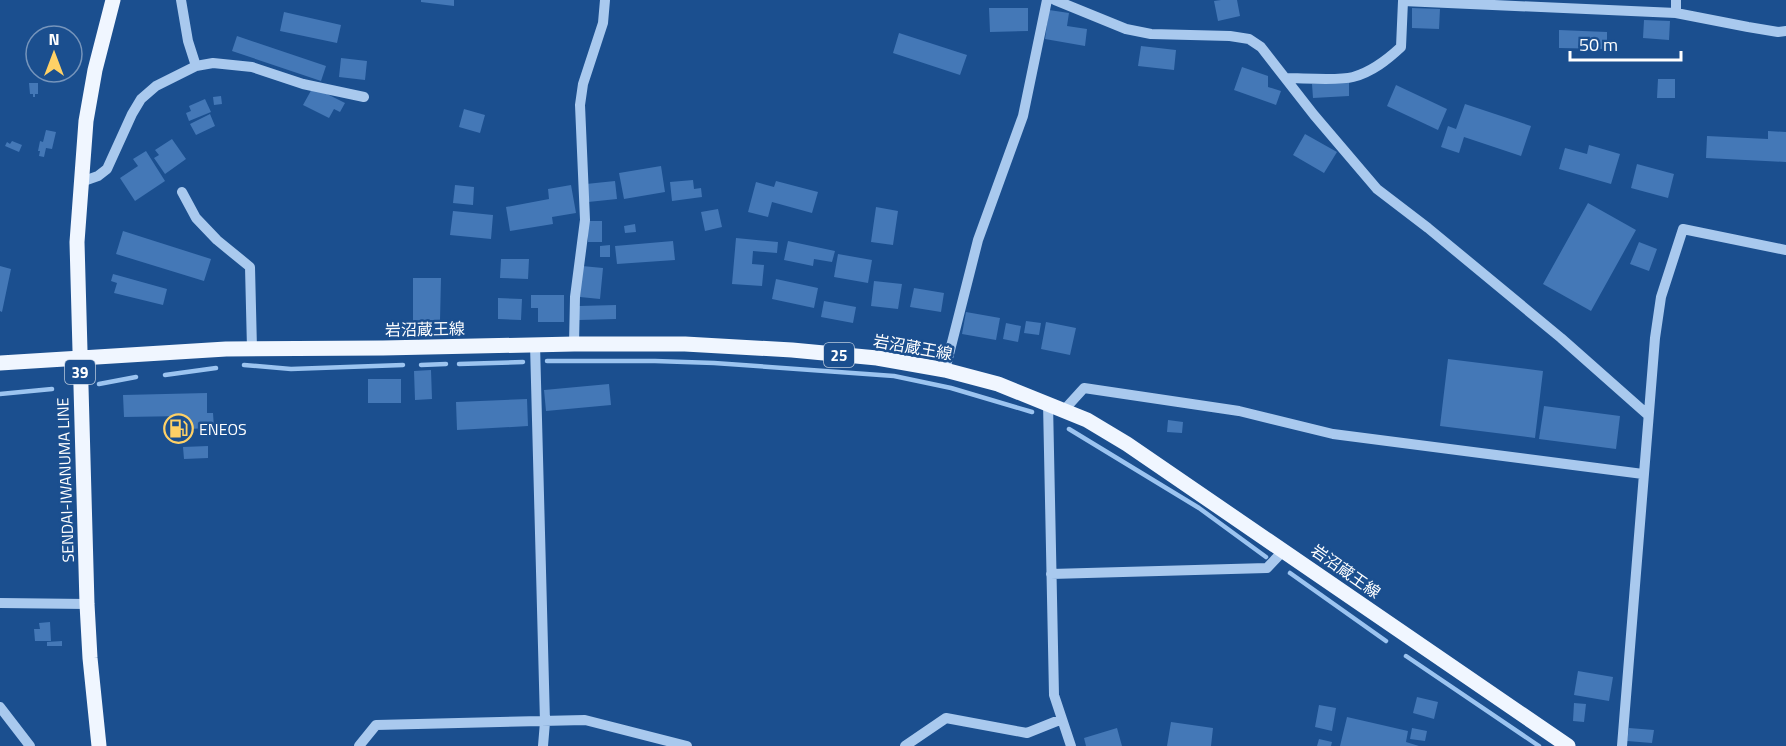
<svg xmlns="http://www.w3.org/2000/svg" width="1786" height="746" font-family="'Titillium Web','Noto Sans JP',sans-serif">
  <rect width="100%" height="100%" fill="#1b4f8f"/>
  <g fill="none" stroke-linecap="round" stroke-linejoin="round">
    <path stroke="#9cc4f0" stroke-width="4.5" d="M547,361H655L714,363L894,376L951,388L1032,412
      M459,364L523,362
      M244,365L291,369L403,365
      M421,365L446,364
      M165,375L216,368
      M99,384L136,377
      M0,394L52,389
      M1069,429L1199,508L1266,557
      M1290,573L1386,641
      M1406,656L1539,746"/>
  </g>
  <path fill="#4478b7" d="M421,0H454V6L421,2Z
    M1221,0H1237L1240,16L1218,21L1214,1Z
    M989,8H1028V31L990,32Z
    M1412,8L1440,9L1439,29L1412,28Z
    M1049,10L1069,13L1067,26L1087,29L1085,46L1045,39Z
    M284,12L341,25L337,43L280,31Z
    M1644,20L1670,21L1669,40L1643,38Z
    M1559,30L1607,32V49L1559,48Z
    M899,33L967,55L960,75L893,53Z
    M237,36L326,66L321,81L232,51Z
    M1141,46L1176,50L1174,70L1138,66Z
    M341,58L367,61L365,80L339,77Z
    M1242,67L1268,76V87L1281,91L1276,105L1234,90Z
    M1658,79H1675V98H1657Z
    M1349,82V96L1313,98L1312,84Z
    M29,83H38V94H35V97H33V94H30Z
    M1396,85L1447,109L1438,130L1387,106Z
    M313,87L345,103L340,112L334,109L329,118L303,105Z
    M221,96L222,104L214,105L213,97Z
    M205,99L211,112L189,121L186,113L191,111L189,106Z
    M1465,104L1531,126L1521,156L1464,137L1459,153L1441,147L1448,126L1456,129Z
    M464,109L485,115L480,133L459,127Z
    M210,114L215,126L196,135L190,124Z
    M46,130L56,132L52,149L46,148L44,157L39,156L40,151H38L40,141L43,142Z
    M1768,131L1786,132V162L1706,158L1707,136L1768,139Z
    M1305,134L1337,152L1324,173L1293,155Z
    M172,139L186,159L165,174L154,158L159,155L155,150Z
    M12,141L22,145L19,152L5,146L7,142L10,144Z
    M1589,145L1620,154L1611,184L1559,169L1565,148L1587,154Z
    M146,151L165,181L135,201L120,178L138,166L133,159Z
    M1637,164L1674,174L1668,198L1631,188Z
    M661,166L665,192L624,199L619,173Z
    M693,180L694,189L701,188L702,197L672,201L670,182Z
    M615,181L617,199L588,202L586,184Z
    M776,181L818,192L812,213L772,202L768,217L748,212L756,182L774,187Z
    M455,185L474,187L473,205L453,203Z
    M571,185L576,213L552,217L553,224L510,231L506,207L549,199L548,189Z
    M1588,203L1636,230L1591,311L1543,284Z
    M876,207L898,211L893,245L871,242Z
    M718,209L722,227L705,231L701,212Z
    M453,211L493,215L491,239L450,235Z
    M587,221H602V242H588Z
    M635,224L636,232L625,233L624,226Z
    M123,231L211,259L204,281L116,254Z
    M736,238L778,242L777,253L753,251L752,264L764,265L762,286L732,284Z
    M673,241L675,260L617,264L615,246Z
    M788,241L835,251L832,262L814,259L813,266L784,260Z
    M1639,242L1657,249L1649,271L1630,264Z
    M610,245V257H600V246Z
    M838,254L872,260L868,283L834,277Z
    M501,259H529L528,279L500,278Z
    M0,266L11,269L2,312L0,311Z
    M582,266L603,268L600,299L580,297Z
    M113,274L167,289L163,305L114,293L117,283L111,281Z
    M413,278H441L440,321H413Z
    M776,279L818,288L814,308L772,299Z
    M874,281L902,284L898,309L871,306Z
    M914,288L944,293L941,312L910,307Z
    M531,295H564V322H538V308H531Z
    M498,298L522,299L521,320L498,319Z
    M824,301L856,307L853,323L821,317Z
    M616,305V319L579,320V306Z
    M966,312L1000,318L996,340L962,334Z
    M1026,321L1041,323L1039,335L1024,333Z
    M1046,322L1076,328L1070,355L1041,349Z
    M1006,323L1021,326L1018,342L1003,339Z
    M390,325H405V332H390Z
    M1448,359L1543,371L1535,438L1440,426Z
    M431,370L432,399L415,400L414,371Z
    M368,379H401V403H368Z
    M609,384L611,405L546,411L544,390Z
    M207,393V413H213L214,428L186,429V416L124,417L123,395Z
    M527,399L528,426L457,430L456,402Z
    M1544,406L1620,416L1616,449L1539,439Z
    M1168,420L1183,422L1182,433L1167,432Z
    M208,446V458L184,459L183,447Z
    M50,622L51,641H35L34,629H40L39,623Z
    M62,641V646H47V642Z
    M1578,671L1613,677L1609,701L1574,695Z
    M1417,697L1438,702L1434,719L1413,713Z
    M1574,703L1586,704L1584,722L1573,721Z
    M1319,705L1336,708L1332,731L1315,727Z
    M1347,717L1408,731L1406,742L1419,746H1340Z
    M1171,722L1213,728L1211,746H1167Z
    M1117,728L1122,746H1086L1084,738Z
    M1412,728L1427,731L1425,741L1410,739Z
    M1629,728L1654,730L1652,743L1627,741Z
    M1319,739L1332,742L1331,746H1317Z"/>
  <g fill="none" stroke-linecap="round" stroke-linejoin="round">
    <path stroke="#a9c9ee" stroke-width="10" d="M181,0L188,41L196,66
      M1055,0L1126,29L1151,34L1230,36L1249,39L1261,47L1314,115L1377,189L1428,228L1561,338L1648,415
      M1676,13V0
      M1286,78C1303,78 1338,81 1353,77C1372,72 1387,60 1401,47L1403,1L1676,13L1748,27L1778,32L1786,31
      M81,182L98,176L107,169L132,114L141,99L156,86L196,66L213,63L252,67L303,84L364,97
      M182,192L196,218L217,240L250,267L252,349
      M535,344L545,722L543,746
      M574,344L575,297L585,220L580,105L583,84L603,23L605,0
      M945,370L978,240L1023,116L1047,0
      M1048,403L1054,695L1071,746
      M1064,410L1084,388L1239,411L1333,434L1643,474
      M1051,574L1267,568L1284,550
      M0,603L87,604
      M0,707L30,746
      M359,746L376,725L585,720L687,746
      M905,746L946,718L1027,733L1062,719
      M1622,746L1655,338L1661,297L1683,229L1786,250"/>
    <path stroke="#f0f6ff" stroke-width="15" d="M0,363L226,349L383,348L574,344H685L792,350L877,358L945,370L998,384L1087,420L1127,444L1568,746
      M99,746L90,658L87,604L77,242L86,121L95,70L113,0"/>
  </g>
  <defs>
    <symbol id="fuel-ring" viewBox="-11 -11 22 22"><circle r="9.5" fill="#1b4f8f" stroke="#ffd166" stroke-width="1.5"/><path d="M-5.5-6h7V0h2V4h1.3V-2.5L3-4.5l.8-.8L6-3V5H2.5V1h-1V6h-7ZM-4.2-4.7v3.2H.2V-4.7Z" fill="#ffd166"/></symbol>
  </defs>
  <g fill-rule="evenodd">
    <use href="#fuel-ring" x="162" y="412" width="33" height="33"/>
  </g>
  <g text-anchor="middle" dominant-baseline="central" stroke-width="5" stroke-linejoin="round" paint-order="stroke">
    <g fill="#1b4f8f" stroke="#bbcadd" stroke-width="1.5">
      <rect x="824" y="343" width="30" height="24" rx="4.5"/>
      <rect x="65" y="360" width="30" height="24" rx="4.5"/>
    </g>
    <g font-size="15" font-weight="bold" fill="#fff">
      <text x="839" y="355">25</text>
      <text x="80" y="372">39</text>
    </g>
    <g font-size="16" fill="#fff" stroke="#1b4f8f">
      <text transform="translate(425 329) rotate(-1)">岩沼蔵王線</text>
      <text transform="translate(913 347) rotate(10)">岩沼蔵王線</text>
      <text transform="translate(65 480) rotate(-92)">SENDAI-IWANUMA LINE</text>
      <text transform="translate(1346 571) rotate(35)">岩沼蔵王線</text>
    </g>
    <g font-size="16" fill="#fff" stroke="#1b4f8f" text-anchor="start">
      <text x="199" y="429">ENEOS</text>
    </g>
  </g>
  <g transform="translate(54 54)"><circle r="28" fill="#1b4f8f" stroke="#7695bc" stroke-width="1.5"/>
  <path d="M0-4.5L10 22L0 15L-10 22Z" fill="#ffd166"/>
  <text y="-9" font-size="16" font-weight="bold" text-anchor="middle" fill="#ffffff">N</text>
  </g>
  <path d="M1570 51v9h111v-9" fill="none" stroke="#ffffff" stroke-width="3"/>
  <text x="1579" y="51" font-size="18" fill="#ffffff" stroke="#1b4f8f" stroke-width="4.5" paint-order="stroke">50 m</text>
</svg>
